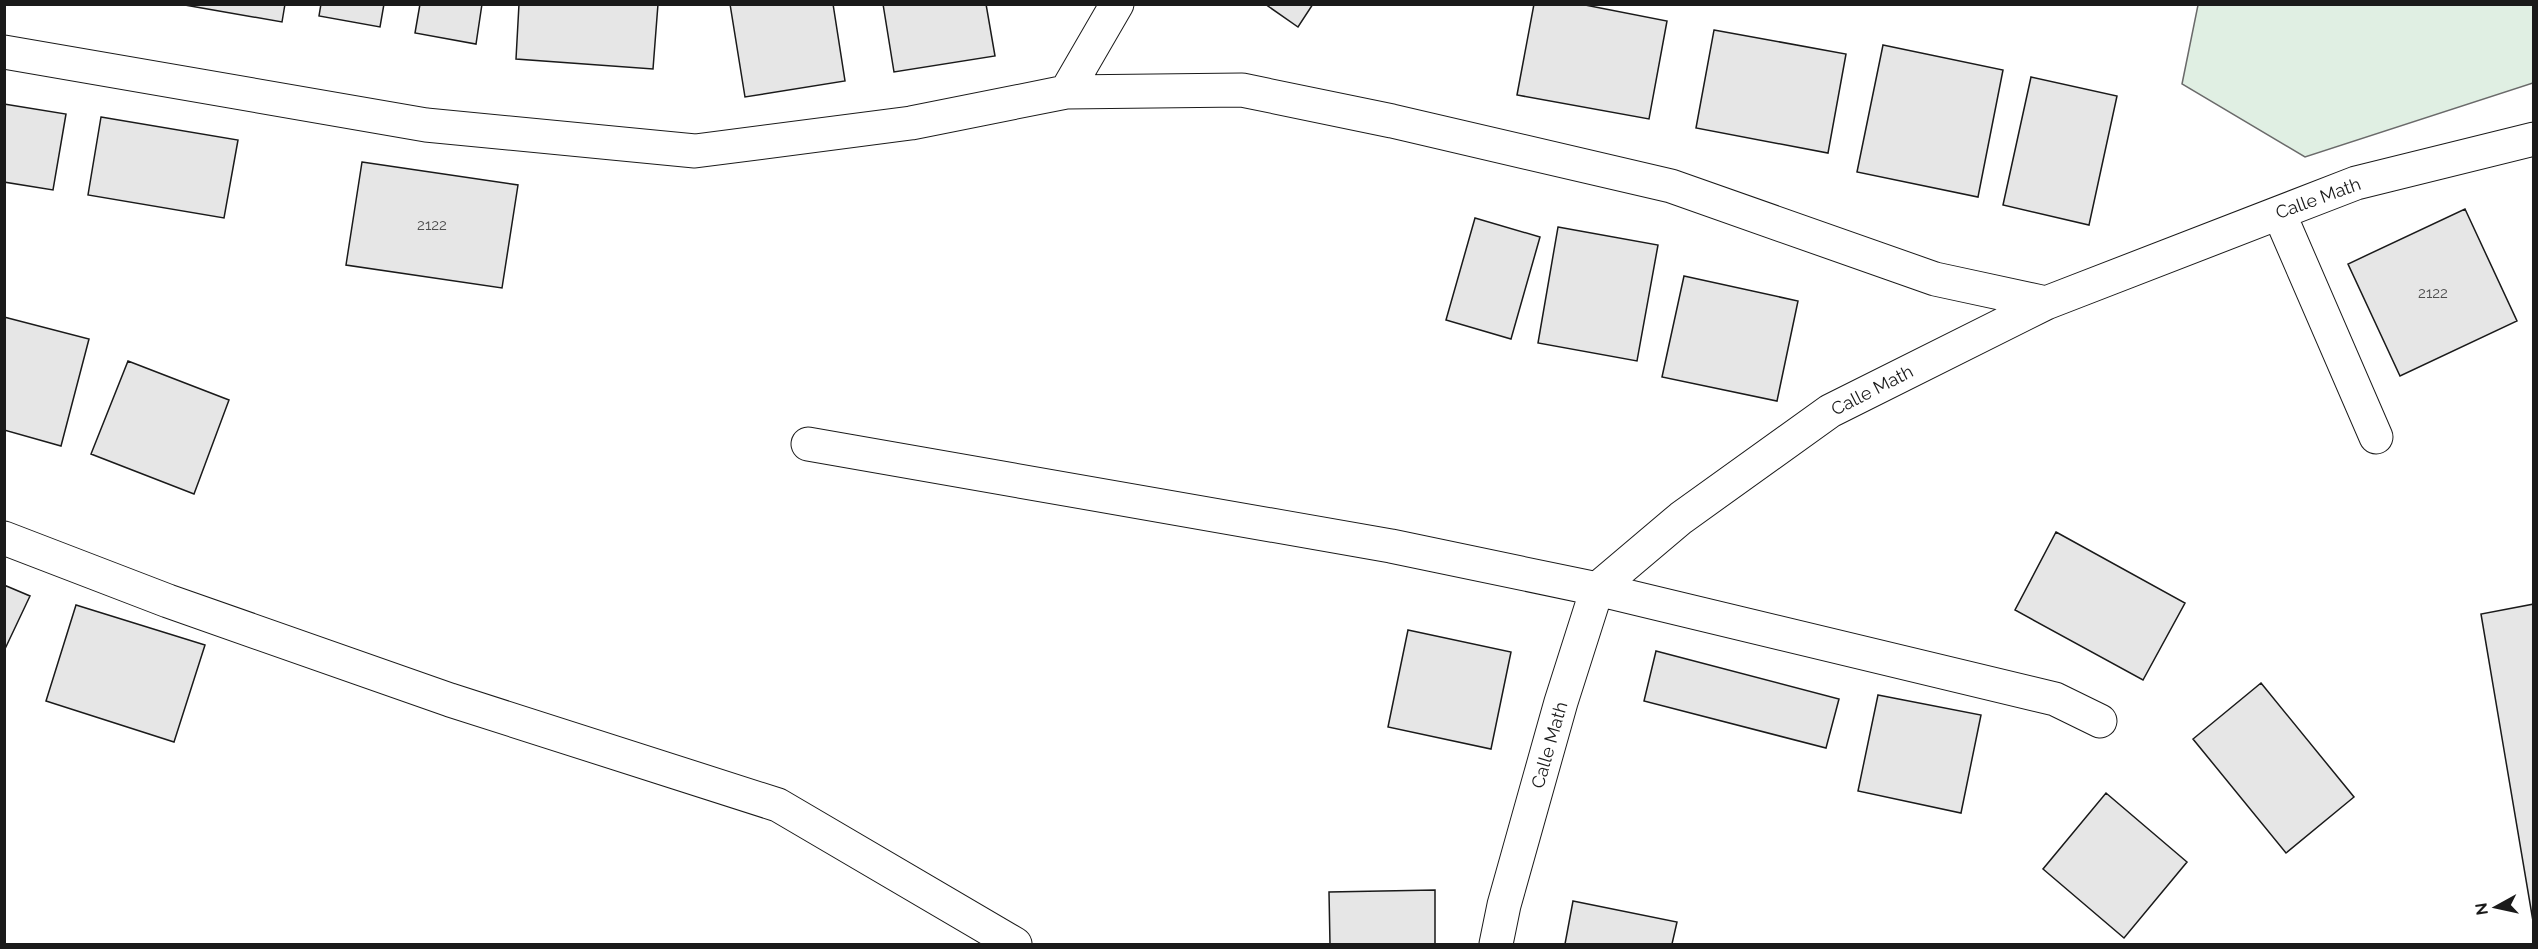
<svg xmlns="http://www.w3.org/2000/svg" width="2538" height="949" font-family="Raleway,sans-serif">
  <rect width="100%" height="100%" fill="#fff"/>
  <path fill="#e0efe3" stroke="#6a6a6a" stroke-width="1.5" d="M2198,5H2533V83L2305,157L2182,84Z"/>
  <path fill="#e6e6e6" stroke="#1a1a1a" stroke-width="1.5" d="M179,4H285L282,22Z
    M321,4H384L380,27L319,16Z
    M420,4H482L476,44L415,33Z
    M519,4H658L653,69L516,59Z
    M730,4H833L845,81L745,97Z
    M883,4H986L995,56L894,72Z
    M1265,4H1313L1298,27Z
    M1534,4H1580L1667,21L1649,119L1517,95Z
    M1714,30L1846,54L1828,153L1696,128Z
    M1883,45L2003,70L1978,197L1857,172Z
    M2031,77L2117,96L2089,225L2003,205Z
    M4,104L66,114L53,190L4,182Z
    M101,117L238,140L224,218L88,195Z
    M362,162L518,185L502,288L346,265Z
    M2465,209L2517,321L2400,376L2348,264Z
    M1475,218L1540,237L1511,339L1446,320Z
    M1558,227L1658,245L1637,361L1538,343Z
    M1684,276L1798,301L1777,401L1662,377Z
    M4,317L89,339L61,446L4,430Z
    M128,361L229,400L194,494L91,454Z
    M2056,532L2185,603L2143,680L2015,610Z
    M4,585L30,596L4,651Z
    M2534,604V927L2481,614Z
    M76,605L205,645L174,742L46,701Z
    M1408,630L1511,652L1491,749L1388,727Z
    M1656,651L1839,699L1826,748L1644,701Z
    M2261,683L2354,797L2286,853L2193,739Z
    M1878,695L1981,715L1961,813L1858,791Z
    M2106,793L2187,862L2124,938L2043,869Z
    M1435,890V944H1330L1329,892Z
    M1573,901L1677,922L1672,944H1565Z"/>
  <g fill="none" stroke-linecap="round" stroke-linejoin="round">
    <defs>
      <path id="minor" d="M4,52L426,125L695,151L911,123L1066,92L1242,90L1392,121L1671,186L1935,279L2046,303
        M1066,92L1117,4
        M2279,213L2376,437
        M808,444L1391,546L1597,589L2055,699L2100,721
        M4,538L168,601L450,700L778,805L1015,944
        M1496,944L1504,905L1561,702L1597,589L1681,518L1830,411L2046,303L2356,183L2534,139"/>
    </defs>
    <use href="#minor" stroke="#1a1a1a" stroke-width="35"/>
    <use href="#minor" stroke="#fff" stroke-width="33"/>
  </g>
  <g text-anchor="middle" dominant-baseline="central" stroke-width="4.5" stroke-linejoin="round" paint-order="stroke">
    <g font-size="15" fill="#4d4d4d">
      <text x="432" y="225">2122</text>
      <text x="2433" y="293">2122</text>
    </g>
    <g font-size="18" fill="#1a1a1a" stroke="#fff">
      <text transform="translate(2318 198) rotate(-20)">Calle Math</text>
      <text transform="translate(1872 390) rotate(-27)">Calle Math</text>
      <text transform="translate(1549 745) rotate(-74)">Calle Math</text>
    </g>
  </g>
  <rect width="2538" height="949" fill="none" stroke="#1a1a1a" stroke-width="12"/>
  <g transform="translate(2496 907) rotate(262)" stroke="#ffffff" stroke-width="4.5" paint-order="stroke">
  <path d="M0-4.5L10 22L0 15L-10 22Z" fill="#1a1a1a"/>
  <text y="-9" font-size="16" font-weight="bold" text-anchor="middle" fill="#1a1a1a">N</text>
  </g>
</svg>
